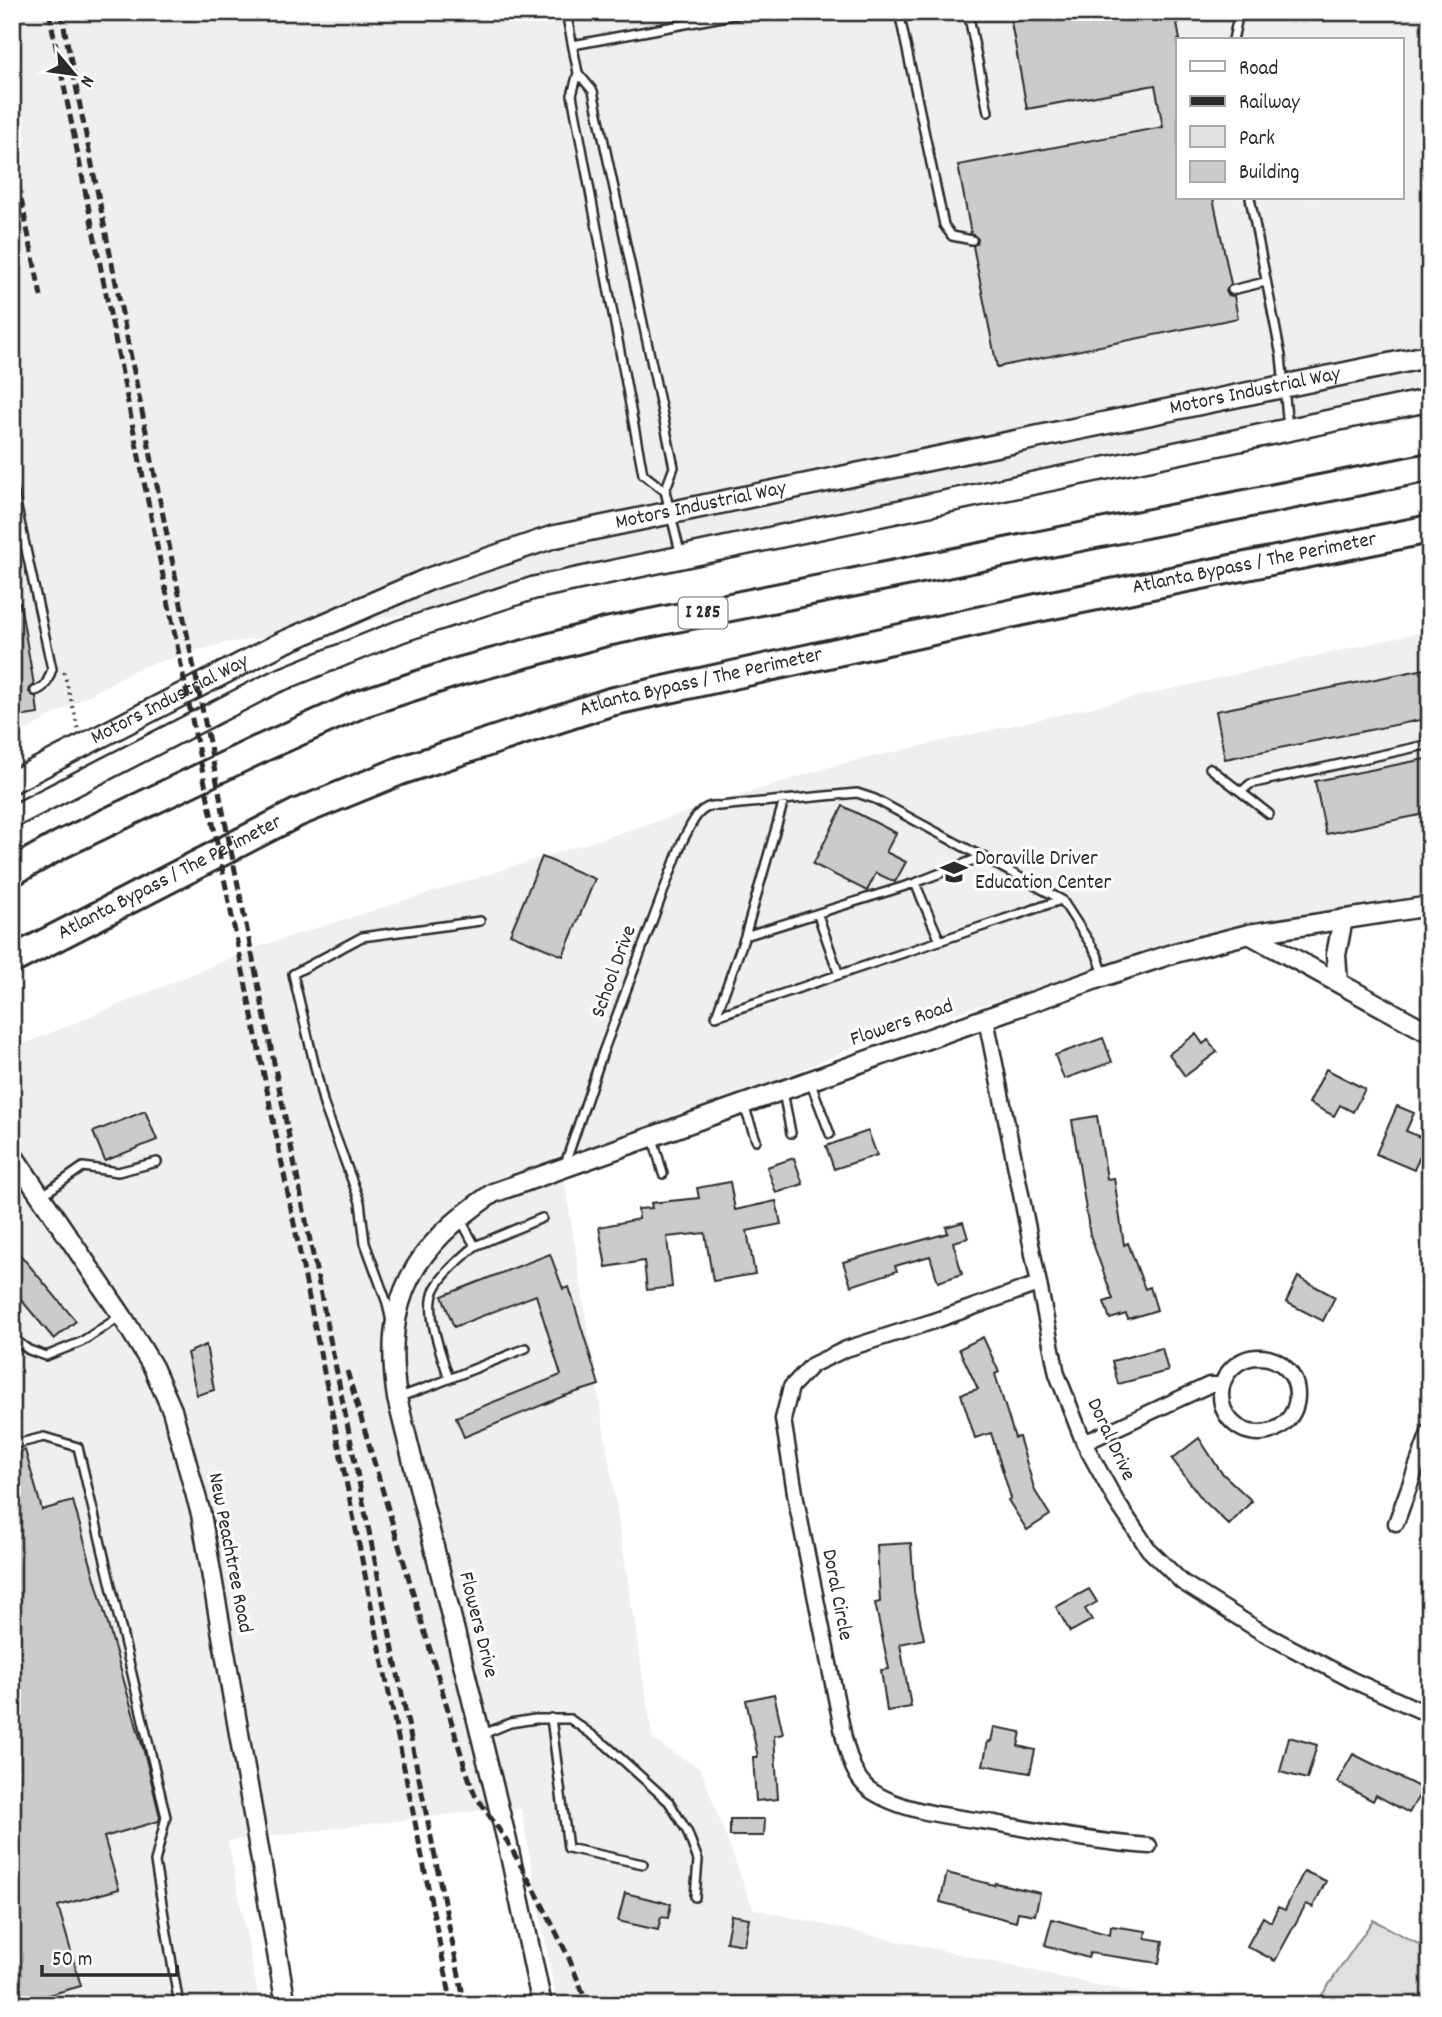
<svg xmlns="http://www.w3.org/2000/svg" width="1442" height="2017" font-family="Dekko,sans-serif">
  <rect width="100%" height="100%" fill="#fff"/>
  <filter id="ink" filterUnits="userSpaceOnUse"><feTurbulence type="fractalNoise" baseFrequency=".0143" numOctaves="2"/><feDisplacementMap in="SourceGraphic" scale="14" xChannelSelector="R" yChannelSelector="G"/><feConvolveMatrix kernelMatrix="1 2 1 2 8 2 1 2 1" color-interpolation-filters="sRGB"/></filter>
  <g filter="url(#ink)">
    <path fill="#efefef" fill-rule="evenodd" d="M12,12H1430V403L820,539L409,614L221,644L138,668L12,738ZM1178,40H1402V198H1178Z
      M1430,630V914L1223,937L894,1030L563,1171L653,1740L701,1769L753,1909L1189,2005H557L521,1809L486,1810L228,1841L260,2005H12V1049L260,946L833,766Z"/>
    <path fill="#e0e0e0" stroke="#868686" stroke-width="2" d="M1373,1920L1430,1950V2005H1315Z"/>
    <path fill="#cbcbcb" stroke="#2b2b2b" stroke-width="2" d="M1060,12H1175L1180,40H1178V198H1213L1231,284L1226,291L1228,295L1234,296L1238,318L997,367L973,246L977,243L978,239L971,234L958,165L1163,127L1155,85L1027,109L1011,22Z
      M20,603L34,685L30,688L29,692L36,697L38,714L12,718V604Z
      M1430,668V718L1225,759L1216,711Z
      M1430,758V813L1326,834L1315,781Z
      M843,806L896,833L886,852L906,862L895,882L876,873L867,891L813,864Z
      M542,857L595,879L563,956L510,934Z
      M1196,1034L1203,1044L1208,1040L1217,1052L1185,1076L1169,1054Z
      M1103,1038L1112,1062L1064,1079L1055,1055Z
      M1326,1069L1365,1089L1353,1112L1340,1105L1334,1116L1309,1103Z
      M1397,1106L1414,1113L1406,1131L1427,1140L1414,1170L1376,1154Z
      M145,1111L157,1140L105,1161L93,1132Z
      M1097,1116L1107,1179L1114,1178L1124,1245L1128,1243L1145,1289L1150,1287L1157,1310L1128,1319L1126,1314L1110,1319L1104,1302L1113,1299L1090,1235L1072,1120Z
      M868,1131L877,1155L834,1169L826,1146Z
      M794,1158L803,1184L776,1193L767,1167Z
      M730,1182L735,1210L776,1201L781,1224L747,1231L755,1274L713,1281L705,1233L667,1237L672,1287L647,1290L644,1261L606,1267L599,1227L639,1219L638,1209L652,1208L651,1203L699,1198L697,1188Z
      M963,1222L968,1238L953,1242L962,1274L938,1282L930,1256L895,1266L897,1271L851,1286L843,1262L948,1233L946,1227Z
      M12,1245L76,1321L54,1339L12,1289Z
      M550,1254L563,1289L569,1287L599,1385L564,1396L464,1437L456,1417L561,1375L536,1295L454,1327L442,1296Z
      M1298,1277L1335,1297L1323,1321L1286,1302Z
      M983,1337L999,1372L995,1374L1015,1438L1019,1437L1035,1491L1050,1515L1027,1530L1008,1500L1011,1498L991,1433L975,1438L961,1394L978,1389L959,1349Z
      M206,1345L214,1390L197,1395L187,1353Z
      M1162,1348L1168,1371L1118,1384L1112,1361Z
      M1199,1438L1221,1472L1252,1501L1229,1525L1203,1500L1172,1459Z
      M25,1450L42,1510L73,1501L146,1759L160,1817L159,1821L104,1837L119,1889L58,1906L81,1986L12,2005V1454Z
      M911,1543L914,1592L924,1639L900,1644L911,1707L887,1711L881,1670L889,1669L875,1603L880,1602L877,1545Z
      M1089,1589L1097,1602L1085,1609L1092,1620L1070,1632L1056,1607Z
      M774,1694L783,1734L774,1736L778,1799L756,1801L753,1757H758L746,1700Z
      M994,1727L1021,1732L1018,1746L1035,1750L1030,1773L983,1765L988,1741L991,1742Z
      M1289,1737L1317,1745L1307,1779L1280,1772Z
      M1353,1754L1423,1789L1409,1813L1376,1795L1373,1801L1337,1782Z
      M730,1819H765L764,1836H730Z
      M1304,1871L1326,1881L1313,1907L1306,1904L1275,1961L1247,1946L1263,1917L1271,1922L1278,1907L1285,1910Z
      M947,1873L994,1885L995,1883L1040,1893L1035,1915L1018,1912L1016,1922L940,1902Z
      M625,1893L671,1904L668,1918L661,1917L658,1930L618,1921Z
      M731,1915L749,1918L744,1945L726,1942Z
      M1052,1919L1110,1935L1111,1926L1146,1931L1145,1938L1163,1941L1159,1963L1090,1953L1088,1958L1045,1945Z"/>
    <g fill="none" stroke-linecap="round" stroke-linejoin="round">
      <defs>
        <path id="service" d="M566,12L578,73L572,95L643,474L665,491
          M899,12L944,225L952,236L972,240
          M968,12L988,112
          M1428,12L1430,26
          M1233,40L1239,12
          M573,45L749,12
          M578,73L593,91L674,467L665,491L681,556
          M1250,198L1281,356L1288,428
          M1232,290L1265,282
          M12,485L52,669C48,680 46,688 35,691
          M1210,768L1241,792
          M784,800L745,936L716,1016L1061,900
          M1269,814L1241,792L1250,784L1430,744
          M915,883L940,941
          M818,915L839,975
          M745,936L915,883L984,856
          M810,1081L830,1134
          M783,1092L791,1133
          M744,1106L756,1140
          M653,1138L663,1174
          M565,1164L603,1052L682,842C691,826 698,803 719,806L857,793L875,799L1062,900L1097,954L1104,975
          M40,1197L83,1167L118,1172L157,1162
          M461,1220L475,1246L542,1218
          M391,1322L387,1303L365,1243L360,1202L324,1105L293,974L362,937L480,921
          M12,1338L29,1350L46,1356L81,1342L121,1316
          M449,1379C442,1355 424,1313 435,1289C444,1272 461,1259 475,1246
          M397,1398L436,1384L526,1348
          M12,1445L44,1437L78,1447L166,1817L155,1862L179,2005
          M551,1718L568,1848L643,1864
          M481,1735L510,1723L535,1719H570L606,1745L669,1802L687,1831L698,1860L695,1897"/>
        <path id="minor" d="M986,1019L1057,1374L1084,1443L1116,1501L1149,1550L1182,1582L1263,1633L1352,1680L1430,1715
          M1038,1284L931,1322L846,1349L812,1365L791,1387L783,1419L797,1505L844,1738C849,1757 854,1778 870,1790C903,1813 956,1817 995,1823C1046,1833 1097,1842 1149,1846
          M1221 1395a38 38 0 1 1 76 0a38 38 0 1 1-76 0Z
          M1084,1443L1209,1385H1221
          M1396,1523L1430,1430"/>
        <path id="tertiary" d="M1249,934L1430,1033
          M1338,982L1336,955L1343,919
          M12,1154L122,1316L153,1367L172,1410L201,1514L286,2005
          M542,2005L507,1841L397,1398C382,1298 413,1248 493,1193L1105,976L1175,953L1249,934L1430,906"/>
        <g id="secondary">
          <path id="s1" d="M12,782L280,644L429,579L553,537L1430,356"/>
          <path d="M12,817L275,682L401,631L534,588L1430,400"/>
        </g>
        <g id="motorway">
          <path d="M12,872L60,845L260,749L363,703L458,672L606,632L1430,467"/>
          <path id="s2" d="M12,960L297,813L400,771L610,702L1037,608L1430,529"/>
        </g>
      </defs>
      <use href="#service" stroke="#2b2b2b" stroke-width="12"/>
      <use href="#minor" stroke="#2b2b2b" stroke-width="19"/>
      <use href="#tertiary" stroke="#2b2b2b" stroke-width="23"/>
      <use href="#secondary" stroke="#2b2b2b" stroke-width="26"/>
      <use href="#motorway" stroke="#2b2b2b" stroke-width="32"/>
      <path stroke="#2b2b2b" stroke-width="3.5" stroke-dasharray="2 5" stroke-linecap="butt" d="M64,672L78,728"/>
      <use href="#service" stroke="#fff" stroke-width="7"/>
      <use href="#minor" stroke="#fff" stroke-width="14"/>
      <use href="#tertiary" stroke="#fff" stroke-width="18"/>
      <use href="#secondary" stroke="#fff" stroke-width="21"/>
      <use href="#motorway" stroke="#fff" stroke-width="26"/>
      <path stroke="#2b2b2b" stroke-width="5" stroke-dasharray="10 5" stroke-linecap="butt" d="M49,12L452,2005
        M61,12L465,2005
        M12,155L42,301
        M347,1371L465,1767L475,1795L507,1841L538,1896L568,1956L583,1993L586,2005"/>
    </g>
  </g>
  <defs>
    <symbol id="school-bare" viewBox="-9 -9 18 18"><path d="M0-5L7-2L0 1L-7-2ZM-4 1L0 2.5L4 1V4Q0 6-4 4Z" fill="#2b2b2b" stroke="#fff" stroke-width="2.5" paint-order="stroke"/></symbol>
  </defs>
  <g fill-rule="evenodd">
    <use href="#school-bare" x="935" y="853" width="38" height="38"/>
  </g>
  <g text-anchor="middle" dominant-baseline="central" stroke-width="6" stroke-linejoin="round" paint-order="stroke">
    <rect fill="#fff" stroke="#6b6b6b" stroke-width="2" x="678.5" y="597.5" width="49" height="31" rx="5"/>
    <g font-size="19" font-weight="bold" fill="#2b2b2b">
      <text x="703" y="613">I 285</text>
    </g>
    <g font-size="21" fill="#2b2b2b" stroke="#fff">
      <text stroke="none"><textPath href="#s1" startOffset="1312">Motors Industrial Way</textPath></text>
      <text stroke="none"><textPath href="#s1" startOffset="746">Motors Industrial Way</textPath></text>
      <text stroke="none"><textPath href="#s2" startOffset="1312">Atlanta Bypass / The Perimeter</textPath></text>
      <text stroke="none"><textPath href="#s2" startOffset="746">Atlanta Bypass / The Perimeter</textPath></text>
      <text stroke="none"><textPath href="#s1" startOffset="178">Motors Industrial Way</textPath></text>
      <text stroke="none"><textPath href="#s2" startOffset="178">Atlanta Bypass / The Perimeter</textPath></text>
      <text transform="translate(615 972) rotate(-70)">School Drive</text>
      <text transform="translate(902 1024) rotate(-19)">Flowers Road</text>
      <text transform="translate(1110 1440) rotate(65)">Doral Drive</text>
      <text transform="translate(229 1553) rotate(79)">New Peachtree Road</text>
      <text transform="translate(836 1595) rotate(79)">Doral Circle</text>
      <text transform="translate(477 1625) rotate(76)">Flowers Drive</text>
    </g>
    <g font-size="21" fill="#2b2b2b" stroke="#fff" text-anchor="start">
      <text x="975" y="860">Doraville Driver<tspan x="975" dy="24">Education Center</tspan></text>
    </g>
  </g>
  <rect width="1442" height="2017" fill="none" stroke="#fff" stroke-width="42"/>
  <rect x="21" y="21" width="1400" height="1975" fill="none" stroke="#2b2b2b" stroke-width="2.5" filter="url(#ink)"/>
  <rect x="1176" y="38" width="228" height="161" fill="#ffffff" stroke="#aaaaaa" stroke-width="2"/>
  <rect x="1190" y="61" width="35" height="10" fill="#ffffff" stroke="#aaaaaa" stroke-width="2"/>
  <text x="1239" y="74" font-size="21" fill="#2b2b2b">Road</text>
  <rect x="1190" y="96" width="35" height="10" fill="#2b2b2b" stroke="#aaaaaa" stroke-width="2"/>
  <text x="1239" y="108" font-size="21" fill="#2b2b2b">Railway</text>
  <rect x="1190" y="126" width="35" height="21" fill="#e0e0e0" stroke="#aaaaaa" stroke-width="2"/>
  <text x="1239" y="144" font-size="21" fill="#2b2b2b">Park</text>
  <rect x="1190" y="161" width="35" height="21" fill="#cbcbcb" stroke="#aaaaaa" stroke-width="2"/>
  <text x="1239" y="178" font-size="21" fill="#2b2b2b">Building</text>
  <g transform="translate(74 74) rotate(119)" stroke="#ffffff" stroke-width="5" paint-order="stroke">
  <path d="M0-5L12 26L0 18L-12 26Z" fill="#2b2b2b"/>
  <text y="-10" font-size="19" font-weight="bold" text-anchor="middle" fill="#2b2b2b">N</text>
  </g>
  <path d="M42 1965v10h135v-10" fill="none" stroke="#2b2b2b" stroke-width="3.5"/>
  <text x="52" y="1965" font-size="21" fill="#2b2b2b" stroke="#ffffff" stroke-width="5" paint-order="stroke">50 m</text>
</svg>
